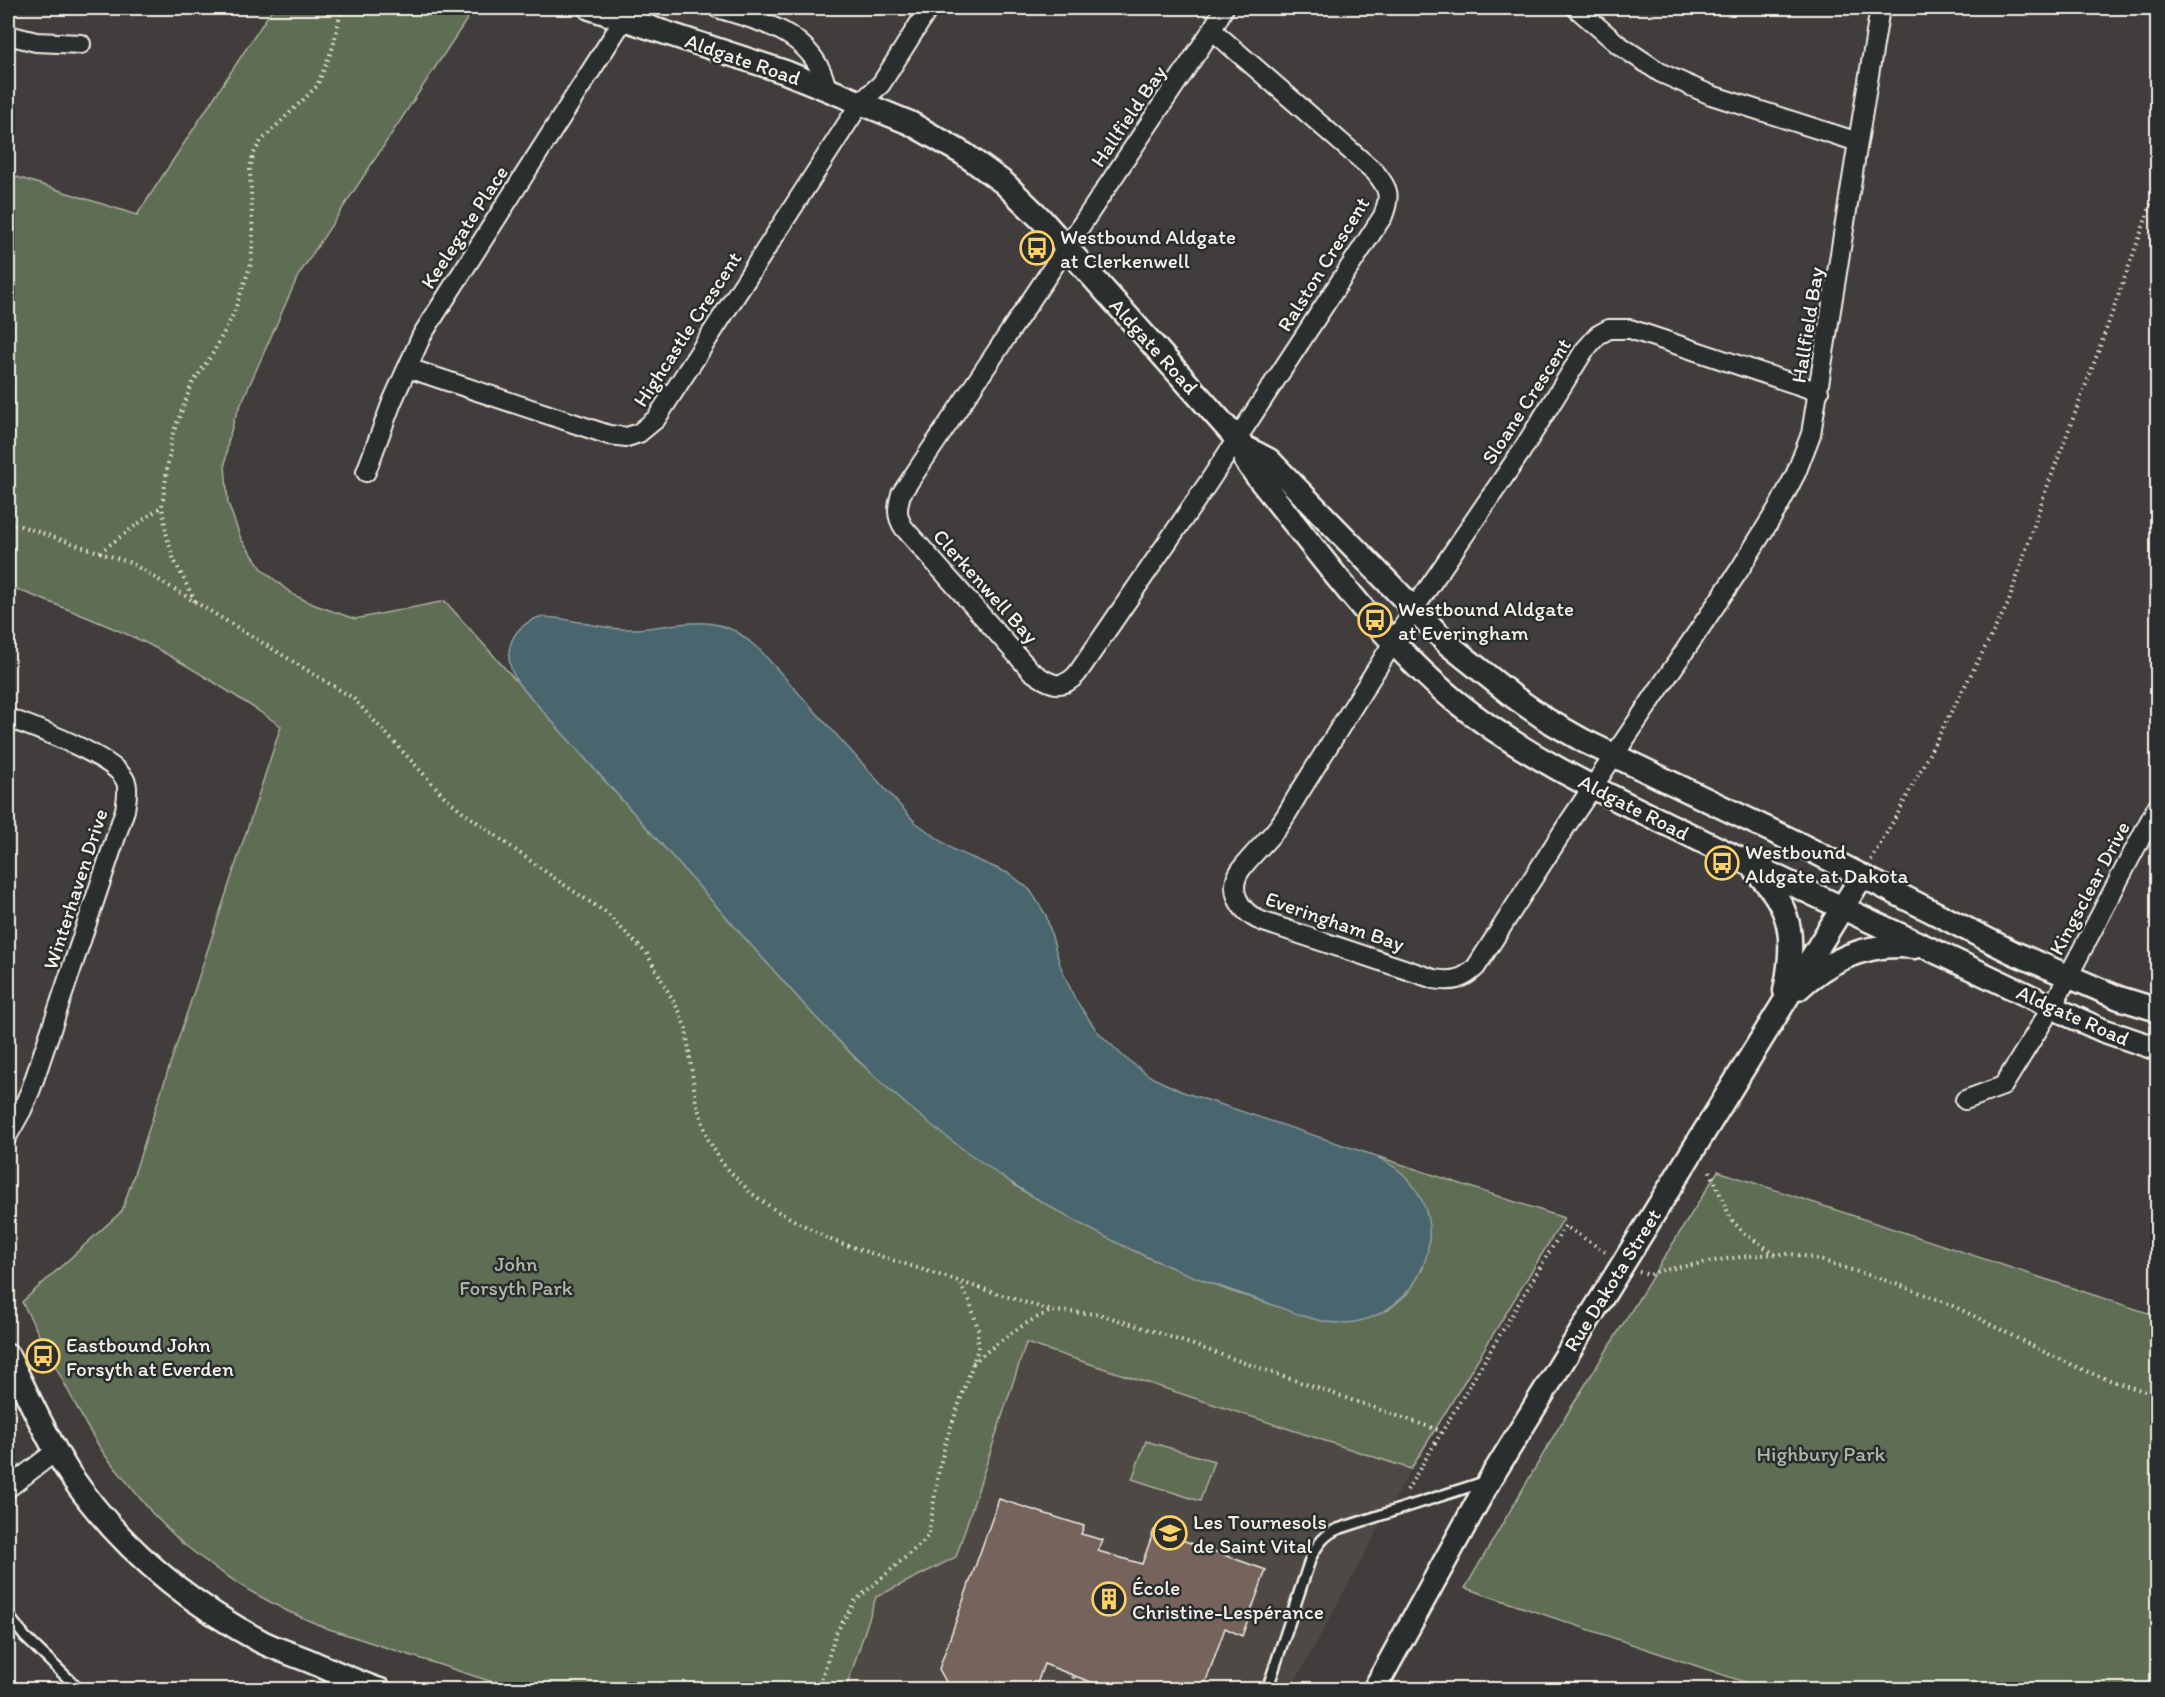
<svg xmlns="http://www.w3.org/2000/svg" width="2165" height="1697" font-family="Itim,sans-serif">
  <rect width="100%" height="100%" fill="#403d3c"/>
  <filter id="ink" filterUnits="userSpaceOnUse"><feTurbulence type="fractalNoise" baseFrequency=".0167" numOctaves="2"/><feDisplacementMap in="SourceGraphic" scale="12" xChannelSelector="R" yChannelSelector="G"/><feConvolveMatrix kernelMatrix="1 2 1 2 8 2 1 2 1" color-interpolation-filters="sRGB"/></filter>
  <g filter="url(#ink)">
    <path fill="#504845" d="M1026,1343L1411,1469L1291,1689L846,1690L876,1597L956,1557Z"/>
    <path fill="#616d54" stroke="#aaaf9e" stroke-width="1.5" d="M273,8H464L473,10L298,276L234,420L228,442L225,465L228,503L241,539L263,570L292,594L315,605L355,619L445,601L809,1010L858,1061L1015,1186L1073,1220L1149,1258L1230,1291L1323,1321L1343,1323L1388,1310L1409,1292L1423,1268L1429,1240L1426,1212L1383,1160L1370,1154L1564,1218L1411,1469L1026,1343L956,1557L876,1597L846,1689H514L326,1628L287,1611L250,1591L216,1569L182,1543L152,1513L104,1454L86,1425L22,1302L122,1211L281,726C238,697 194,668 148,644C102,622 55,604 8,586V174L137,215Z
      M1718,1171L2157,1316V1689H1765L1465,1588L1559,1427Z
      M1146,1441L1214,1461L1200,1501L1132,1479Z"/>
    <path fill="#49656d" stroke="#8d9d9e" stroke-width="1.5" d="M539,617C567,616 594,628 622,629C661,631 700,612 737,632C745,637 752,644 759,649L915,822L954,850L1010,874L1030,890L1046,915L1060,965L1075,999L1097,1031L1125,1058L1153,1078L1183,1092L1370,1154C1382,1159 1394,1165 1404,1175C1458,1229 1419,1317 1346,1323C1318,1325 1281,1307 1254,1298C1127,1257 1009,1191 907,1105C872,1076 841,1043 809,1010L518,683C501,656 508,629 539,617Z"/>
    <path fill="#74635b" stroke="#f4f1e8" stroke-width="1.5" d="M999,1499L1084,1526L1081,1534L1103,1540L1098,1551L1142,1564L1154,1530L1266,1570L1242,1636L1225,1628L1203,1689H1098L1093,1683L1044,1664L1035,1689H950L939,1669Z"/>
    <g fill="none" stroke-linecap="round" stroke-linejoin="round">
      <defs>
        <path id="service" d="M8,1615L25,1637L80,1690
          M1267,1690L1311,1557C1318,1544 1325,1534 1338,1529L1484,1482"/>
        <path id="minor" d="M717,8C755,20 798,28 819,67C823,73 825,82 827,89
          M1576,8L1619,45L1661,73L1711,95L1858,142L1811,434L1796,473L1779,506L1738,572L1567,825L1476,967C1463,980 1452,982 1434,979L1261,921C1240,912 1226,889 1242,868C1251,856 1263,845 1273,833C1283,822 1289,811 1296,798L1414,609L1521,452L1584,351L1598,335L1609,329H1630L1819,392
          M1212,30L1375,172C1389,189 1391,195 1383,216L1208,483L1077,674C1061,692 1048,683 1031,671L904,528C896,516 897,508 901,494L1212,30L1224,8
          M8,35L36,42L81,44
          M1858,142L1880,8
          M408,368L609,435L627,437L639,433L656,419L861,102L881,84L929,8
          M366,472L392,402L422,335L624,19
          M8,718C33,727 117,757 126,782C129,790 126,802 125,810L31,1089L22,1110L8,1135
          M1965,1100L2003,1086L2052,1007L2158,805
          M8,1488L56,1451"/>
        <path id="tertiary" d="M590,8L785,72L910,123L964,154L1004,183L1041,219L1244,447L1269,460L1449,645L1514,697L1547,720L1584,741L1793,841L2012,952L2119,998L2158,1010
          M1244,447L1246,461L1256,475C1318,552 1378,637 1454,700C1523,756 1605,794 1684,832C1813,896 1944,954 2073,1017L2102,1030L2158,1049
          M1757,873C1794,909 1795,942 1785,991
          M1798,989C1831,958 1870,942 1915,947
          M8,1356C28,1395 45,1436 69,1473C118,1545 185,1601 262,1642C278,1650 296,1655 312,1662C335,1672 356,1682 380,1690
          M1374,1690L1489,1481L1862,876"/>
      </defs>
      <use href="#service" stroke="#f4f1e8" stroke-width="14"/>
      <use href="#minor" stroke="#f4f1e8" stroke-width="22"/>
      <use href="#tertiary" stroke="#f4f1e8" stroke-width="27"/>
      <path stroke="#f4f1e8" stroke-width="4" stroke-dasharray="1.5 4.5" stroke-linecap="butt" d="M8,525H18L131,563L353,698L444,796L467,815L557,880L605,912L647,954L679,1011L686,1029L696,1102L708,1139L722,1163L751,1193L775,1210L833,1241L858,1249L1052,1311L1099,1314L1150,1330L1441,1431
        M100,552L162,506
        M195,601L174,560L167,537L162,506L172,436L192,384L213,353L233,315L251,264L253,239L250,170L253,155L261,141L317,86L333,47L342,8
        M1871,860L1898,813L2008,604L2043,498L2097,355L2158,185
        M1710,1171L1731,1219L1744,1233L1775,1254
        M1639,1272L1650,1275L1658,1271C1699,1264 1742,1254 1784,1254C1803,1253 1836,1265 1855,1271C1895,1283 1936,1297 1974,1316C2033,1346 2092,1380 2158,1394
        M973,1363C997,1343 1022,1323 1051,1311
        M1407,1490L1565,1226L1607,1253
        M818,1690L836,1633L855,1601L923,1542L929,1534L938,1474L946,1441L978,1349V1329L970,1302L959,1282
        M1070,1690L1074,1676"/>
      <use href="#service" stroke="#2a2d2e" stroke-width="9"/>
      <use href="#minor" stroke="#2a2d2e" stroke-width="18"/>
      <use href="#tertiary" stroke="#2a2d2e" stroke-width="22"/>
    </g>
  </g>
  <defs>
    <symbol id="bus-ring" viewBox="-11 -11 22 22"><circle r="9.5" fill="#2a2d2e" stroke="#ffd166" stroke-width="1.5"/><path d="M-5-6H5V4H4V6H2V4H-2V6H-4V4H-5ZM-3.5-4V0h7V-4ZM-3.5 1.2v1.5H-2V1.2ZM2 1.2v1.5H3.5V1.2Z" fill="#ffd166"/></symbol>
    <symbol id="school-ring" viewBox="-11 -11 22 22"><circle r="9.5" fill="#2a2d2e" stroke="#ffd166" stroke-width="1.5"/><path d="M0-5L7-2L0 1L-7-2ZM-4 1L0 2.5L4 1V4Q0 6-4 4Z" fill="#ffd166"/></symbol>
    <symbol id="building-ring" viewBox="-11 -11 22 22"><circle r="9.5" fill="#2a2d2e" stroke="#ffd166" stroke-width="1.5"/><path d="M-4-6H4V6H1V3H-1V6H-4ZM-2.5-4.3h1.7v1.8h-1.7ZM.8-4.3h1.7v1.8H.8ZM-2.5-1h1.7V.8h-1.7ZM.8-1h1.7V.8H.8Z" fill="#ffd166"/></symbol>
  </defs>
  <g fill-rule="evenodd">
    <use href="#bus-ring" x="1018" y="229" width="38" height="38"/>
    <use href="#bus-ring" x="1356" y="601" width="38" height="38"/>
    <use href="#bus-ring" x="1703" y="844" width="38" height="38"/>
    <use href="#bus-ring" x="24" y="1337" width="38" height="38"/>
    <use href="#school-ring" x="1151" y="1514" width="38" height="38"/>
    <use href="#building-ring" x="1090" y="1580" width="38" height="38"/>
  </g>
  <g text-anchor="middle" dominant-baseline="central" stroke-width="5" stroke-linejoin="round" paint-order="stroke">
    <g font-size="21" fill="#f4f1e8" stroke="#2a2d2e">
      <text transform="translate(743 59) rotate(19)">Aldgate Road</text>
      <text transform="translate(1128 116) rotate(-56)">Hallfield Bay</text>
      <text transform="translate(464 227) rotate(-57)">Keelegate Place</text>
      <text transform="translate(1323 264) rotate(-58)">Ralston Crescent</text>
      <text transform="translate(1807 325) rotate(-81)">Hallfield Bay</text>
      <text transform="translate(687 329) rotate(-57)">Highcastle Crescent</text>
      <text transform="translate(1154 346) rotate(48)">Aldgate Road</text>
      <text transform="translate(1526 401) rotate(-57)">Sloane Crescent</text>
      <text transform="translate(986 586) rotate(48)">Clerkenwell Bay</text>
      <text transform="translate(1634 807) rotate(27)">Aldgate Road</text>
      <text transform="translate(2089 888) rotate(-62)">Kingsclear Drive</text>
      <text transform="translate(75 889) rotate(-72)">Winterhaven Drive</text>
      <text transform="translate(1335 921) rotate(19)">Everingham Bay</text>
      <text transform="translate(2073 1015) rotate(24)">Aldgate Road</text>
      <text transform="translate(1612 1280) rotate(-58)">Rue Dakota Street</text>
    </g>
    <g font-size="21" fill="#f4f1e8" stroke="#2a2d2e" text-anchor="start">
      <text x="1060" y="236">Westbound Aldgate<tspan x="1060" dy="24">at Clerkenwell</tspan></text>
      <text x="1398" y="608">Westbound Aldgate<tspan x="1398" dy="24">at Everingham</tspan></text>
      <text x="1745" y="851">Westbound<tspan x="1745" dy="24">Aldgate at Dakota</tspan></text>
      <text x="66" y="1344">Eastbound John<tspan x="66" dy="24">Forsyth at Everden</tspan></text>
      <text x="1193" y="1521">Les Tournesols<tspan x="1193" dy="24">de Saint Vital</tspan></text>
      <text x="1132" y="1587">École<tspan x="1132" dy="24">Christine-Lespérance</tspan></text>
    </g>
    <g font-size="21" fill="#b2b6a5" stroke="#2a2d2e">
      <text x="516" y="1263">John<tspan x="516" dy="24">Forsyth Park</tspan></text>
      <text x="1821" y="1453">Highbury Park</text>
    </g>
  </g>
  <rect width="2165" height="1697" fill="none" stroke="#2a2d2e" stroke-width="30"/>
  <rect x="15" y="15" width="2135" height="1667" fill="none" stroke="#f4f1e8" stroke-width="2" filter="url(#ink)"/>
</svg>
